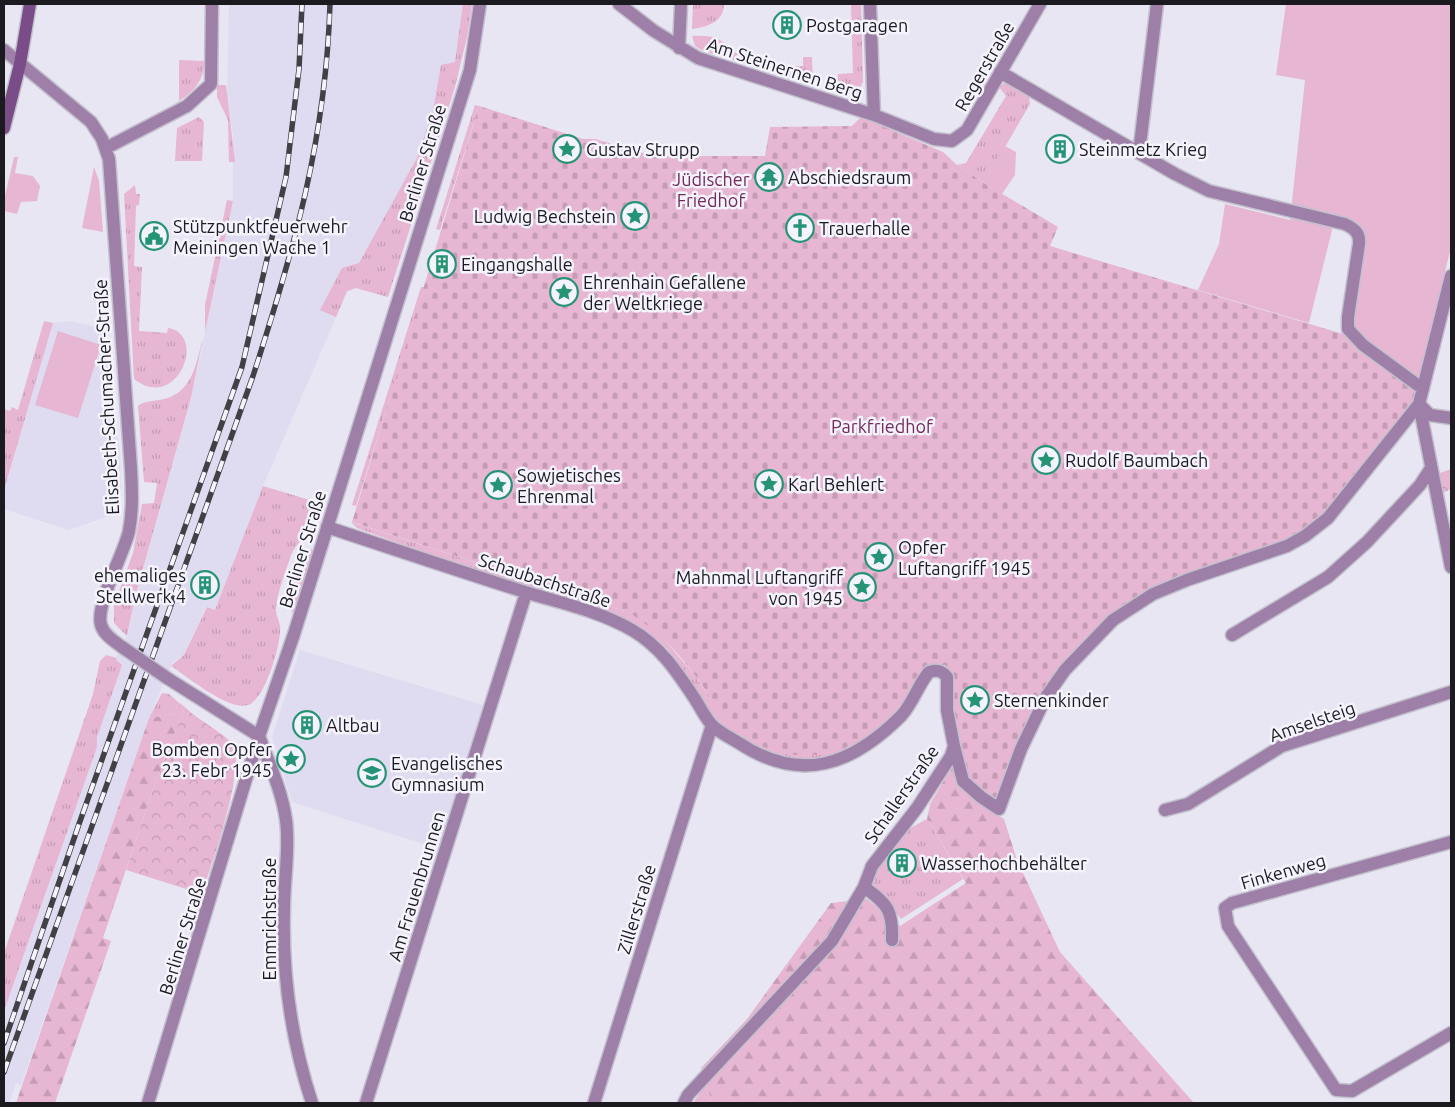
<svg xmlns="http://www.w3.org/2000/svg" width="1455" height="1107" font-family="Ubuntu,sans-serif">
  <defs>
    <pattern id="grass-tufts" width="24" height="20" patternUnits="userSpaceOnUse" patternTransform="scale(1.25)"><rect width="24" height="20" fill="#e6b6d2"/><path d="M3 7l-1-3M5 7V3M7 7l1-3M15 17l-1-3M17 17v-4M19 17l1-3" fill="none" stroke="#c59cb4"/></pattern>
    <pattern id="forest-firs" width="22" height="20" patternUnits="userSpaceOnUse" patternTransform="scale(1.25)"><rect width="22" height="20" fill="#e6b6d2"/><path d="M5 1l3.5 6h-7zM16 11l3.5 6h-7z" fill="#c59cb4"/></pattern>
    <pattern id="cemetery-stones" width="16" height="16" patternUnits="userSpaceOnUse" patternTransform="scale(1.25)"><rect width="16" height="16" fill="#e6b6d2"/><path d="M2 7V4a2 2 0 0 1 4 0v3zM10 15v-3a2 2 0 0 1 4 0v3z" fill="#c59cb4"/></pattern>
    <pattern id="park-crowns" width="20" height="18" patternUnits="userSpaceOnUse" patternTransform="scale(1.25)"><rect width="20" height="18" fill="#e6b6d2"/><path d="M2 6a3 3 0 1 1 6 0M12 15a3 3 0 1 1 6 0" fill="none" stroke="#c59cb4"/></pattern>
  </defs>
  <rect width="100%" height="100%" fill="#e8e6f3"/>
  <path fill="#dfdbf0" d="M229,4H471L469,17L387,297L356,288L347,292L263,486L215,610L206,607L184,655L172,663L149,718L21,1085L16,1083L9,1103H4V1011L97,747V737L115,660L128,634L135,597L190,404L233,201V134L227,99Z
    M71,321L107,330L114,419L120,452L121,505L120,512L69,530L4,509V490L53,323Z
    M300,650L483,705L439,849L292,802L272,737Z"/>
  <path fill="url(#grass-tufts)" d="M463,4H472L467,37L455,87L388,297L356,288L347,291L336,317L320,310L342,268L359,263L417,158L433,111L441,65L455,62Z
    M693,4H724C724,22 707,27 692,29Z
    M851,4H861L863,82L858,91L849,94L838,92V74L853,73Z
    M692,36C729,34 721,48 748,60C766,68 783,67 803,66V57H812L813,85L701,50L695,46Z
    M179,60L204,61C205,79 194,92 179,101Z
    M1005,83L1029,96L1030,104L984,183L957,165L966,163L1006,96L999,87Z
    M217,85H226L235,162H229L228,120L217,97Z
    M475,105L479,106L440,230L436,229Z
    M199,117L204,122L202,161H175L177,128Z
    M135,185L136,194H140L139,205L136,206L134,266L142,267L139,331L167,333L168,328C208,334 177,413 134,379L124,194Z
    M227,200L233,201L205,332V305Z
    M421,287H425L356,506L352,505Z
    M44,321L53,323L4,490V409L10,411L12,407L18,410Z
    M203,338L191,398L135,597L127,636L114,623V605L133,553L142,504L154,503L157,483L144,482L138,406C144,401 155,401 164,399C193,392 196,363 203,338Z
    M263,486L323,504C319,512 317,521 312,528C305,539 296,543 291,555C286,571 278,590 276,607C275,614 279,619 280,626C282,642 265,700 248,705C228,711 188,677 171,666L184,655L207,607L215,610Z
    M351,522L630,613L654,628L694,674L722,715L750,739L777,751L851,747C816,763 794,766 758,749C738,740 718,723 706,706C689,684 677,653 654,637C605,604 562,597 507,580C456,564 407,546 357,528Z
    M311,549L313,550L294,612H292C287,597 300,560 311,549Z
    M106,655L117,658L116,660L122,665L97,737V747L4,1011V953L93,694L100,661Z
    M162,693L169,694L178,702L175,714L149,718Z
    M927,819L963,879L901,919L873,884L871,878L901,833Z"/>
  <path fill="url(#forest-firs)" d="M178,702L185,707L151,795L103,938L111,941L55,1103H16L149,718L175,714Z
    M953,765L976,801L1004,819L1017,860L1060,952L1194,1103H712L701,1068L747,1019L831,903L867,899L900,926L966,883L927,819L930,804Z"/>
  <path fill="url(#cemetery-stones)" d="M479,106L583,139H595L654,156H765L770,127L852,126L861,117L943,152L957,165L984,183L1058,227L1050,246L1343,334L1415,388L1414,401L1325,516L1294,539L1177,579L1069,658L996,801L966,779L954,722L951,694L953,679L951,671L945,665L926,667C917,681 909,699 898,712C864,753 796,770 749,739C740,733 731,724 723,716C714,707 708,693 700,682C680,654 658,631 630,613L352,522Z"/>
  <path fill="url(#park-crowns)" d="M1451,469V489L1441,494L1437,474Z
    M185,707C197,720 225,733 233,745C247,765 210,869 202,894L126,870L151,795Z"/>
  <path fill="#e6b6d2" d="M1286,4H1451V247L1419,378L1355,331L1352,318L1365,237L1356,224L1335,218L1309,323L1198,290L1219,244L1225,204L1290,220L1305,80L1276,75Z
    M1005,146L1016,152L1015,175L1002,194L984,183Z
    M14,157H18L15,173L33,176L40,186L37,201L21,202L17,214L4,211V200Z
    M94,167L99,181L103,232L82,228Z
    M58,331L101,345L78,418L35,405Z
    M706,1084L712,1103H693Z"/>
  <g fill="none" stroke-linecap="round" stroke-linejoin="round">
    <defs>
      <path id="street" d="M619,4L654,31L698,58L874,115L934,139L952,141L967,130L1040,4
        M870,4L874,115
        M679,48L681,4
        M4,50L91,122L102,139L109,159L131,469C132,490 133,510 129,531C124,554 95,605 101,625C104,635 114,641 122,647
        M1000,72L1175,174L1209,191L1345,224C1355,229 1360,233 1359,244L1348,317V329L1363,345L1423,389
        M106,148L187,106L211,84L212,4
        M1139,153L1157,4
        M1419,404L1451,567
        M1419,404L1430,415L1451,418
        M327,527C393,549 459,571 525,592C561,603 599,611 632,630C660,646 677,672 695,699C700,707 705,717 711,724C718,732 731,738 739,743C801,784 852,765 901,716C913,703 918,685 929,672C937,669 942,671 947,677V710L954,746L951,756L917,808L872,866L864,887L832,941L688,1095L684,1103
        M1232,635L1328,577L1367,542L1420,485L1431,468
        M167,678L259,736
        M259,736C269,763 282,791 286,820C290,848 284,879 284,908C282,975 291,1039 312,1103
        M954,746L963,781L981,797L999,809L1021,749L1046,697L1065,670L1113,620L1153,594L1187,580L1287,546L1305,536L1328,518L1419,404L1451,276
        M1165,810L1188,804L1282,746L1451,692
        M1451,842L1232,903L1225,908L1228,926L1336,1090L1352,1091L1451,1033
        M864,887C888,904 893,911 892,940
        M148,1103L259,736L294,634L470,70L480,4
        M366,1103L526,593
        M594,1103L712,725"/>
      <path id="secondary" d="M4,128L20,64L30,4"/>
    </defs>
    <use href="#street" stroke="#c3c1cd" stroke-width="15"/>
    <use href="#secondary" stroke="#c3c1cd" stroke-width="15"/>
    <use href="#street" stroke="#9e7fa8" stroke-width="12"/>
    <use href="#secondary" stroke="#7a4d88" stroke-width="12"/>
    <defs>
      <path id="rail" d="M4,1043L79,824L242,367L286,177L299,69L302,4
        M4,1072L253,376C294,250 326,138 330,4"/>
    </defs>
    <use href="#rail" stroke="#404045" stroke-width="5.5"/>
    <use href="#rail" stroke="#f5f3fe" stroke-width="4" stroke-dasharray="11" stroke-linecap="butt"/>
    <defs>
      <path id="street-bridge" d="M122,647L167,678"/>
    </defs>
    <use href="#street-bridge" stroke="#c3c1cd" stroke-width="15" stroke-linecap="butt"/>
    <use href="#street-bridge" stroke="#9e7fa8" stroke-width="12"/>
  </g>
  <defs>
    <symbol id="building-ring" viewBox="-11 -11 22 22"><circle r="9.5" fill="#f5f3fe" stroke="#259474" stroke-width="1.5"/><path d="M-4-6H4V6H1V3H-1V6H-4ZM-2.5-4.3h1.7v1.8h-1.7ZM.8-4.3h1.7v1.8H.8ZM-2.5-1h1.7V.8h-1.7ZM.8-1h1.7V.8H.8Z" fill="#259474"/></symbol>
    <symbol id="sight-ring" viewBox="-11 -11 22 22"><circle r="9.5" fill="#f5f3fe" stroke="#259474" stroke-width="1.5"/><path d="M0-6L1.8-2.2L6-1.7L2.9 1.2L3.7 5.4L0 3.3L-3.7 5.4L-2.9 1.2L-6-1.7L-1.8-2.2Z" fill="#259474"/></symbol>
    <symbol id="temple-ring" viewBox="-11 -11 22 22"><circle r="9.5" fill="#f5f3fe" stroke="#259474" stroke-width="1.5"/><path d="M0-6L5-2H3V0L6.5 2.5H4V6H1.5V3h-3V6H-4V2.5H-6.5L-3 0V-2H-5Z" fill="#259474"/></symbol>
    <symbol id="church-ring" viewBox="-11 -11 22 22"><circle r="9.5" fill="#f5f3fe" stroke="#259474" stroke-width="1.5"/><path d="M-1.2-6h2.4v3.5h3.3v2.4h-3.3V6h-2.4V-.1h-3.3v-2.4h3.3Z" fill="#259474"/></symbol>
    <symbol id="civic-ring" viewBox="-11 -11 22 22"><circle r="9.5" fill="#f5f3fe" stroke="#259474" stroke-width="1.5"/><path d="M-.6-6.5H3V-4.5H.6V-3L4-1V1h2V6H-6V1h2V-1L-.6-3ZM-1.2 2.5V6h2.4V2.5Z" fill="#259474"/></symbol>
    <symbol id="school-ring" viewBox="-11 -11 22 22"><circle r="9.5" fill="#f5f3fe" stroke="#259474" stroke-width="1.5"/><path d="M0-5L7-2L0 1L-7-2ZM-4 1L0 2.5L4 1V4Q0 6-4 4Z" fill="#259474"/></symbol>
  </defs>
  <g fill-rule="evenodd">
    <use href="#building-ring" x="771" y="9" width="32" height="32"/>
    <use href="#sight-ring" x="551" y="133" width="32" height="32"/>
    <use href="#building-ring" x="1044" y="133" width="32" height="32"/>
    <use href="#temple-ring" x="753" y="161" width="32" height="32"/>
    <use href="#sight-ring" x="619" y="200" width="32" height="32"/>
    <use href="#church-ring" x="784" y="212" width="32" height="32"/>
    <use href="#civic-ring" x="138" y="220" width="32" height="32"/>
    <use href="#building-ring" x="426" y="248" width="32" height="32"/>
    <use href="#sight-ring" x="548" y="276" width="32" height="32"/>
    <use href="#sight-ring" x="1030" y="444" width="32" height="32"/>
    <use href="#sight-ring" x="753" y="468" width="32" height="32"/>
    <use href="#sight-ring" x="482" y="469" width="32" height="32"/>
    <use href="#sight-ring" x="863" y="541" width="32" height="32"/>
    <use href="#building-ring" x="189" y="569" width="32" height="32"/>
    <use href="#sight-ring" x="846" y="571" width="32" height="32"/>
    <use href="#sight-ring" x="959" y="684" width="32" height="32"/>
    <use href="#building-ring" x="291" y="709" width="32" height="32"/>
    <use href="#sight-ring" x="275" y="743" width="32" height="32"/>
    <use href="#school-ring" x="356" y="757" width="32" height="32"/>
    <use href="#building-ring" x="886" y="847" width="32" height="32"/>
  </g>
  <g text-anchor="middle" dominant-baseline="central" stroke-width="5" stroke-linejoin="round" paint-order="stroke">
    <g font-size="18" fill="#1b1b1f" stroke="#f5f3fe" text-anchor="start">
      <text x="806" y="25">Postgaragen</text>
      <text x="586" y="149">Gustav Strupp</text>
      <text x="1079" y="149">Steinmetz Krieg</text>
      <text x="788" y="177">Abschiedsraum</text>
      <text x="616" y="216" text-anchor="end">Ludwig Bechstein</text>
      <text x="173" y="226">Stützpunktfeuerwehr<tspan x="173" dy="21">Meiningen Wache 1</tspan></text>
      <text x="819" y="228">Trauerhalle</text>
      <text x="461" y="264">Eingangshalle</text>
      <text x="583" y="282">Ehrenhain Gefallene<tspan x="583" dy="21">der Weltkriege</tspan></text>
      <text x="1065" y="460">Rudolf Baumbach</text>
      <text x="517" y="475">Sowjetisches<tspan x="517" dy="21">Ehrenmal</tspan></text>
      <text x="788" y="484">Karl Behlert</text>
      <text x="898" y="547">Opfer<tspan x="898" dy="21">Luftangriff 1945</tspan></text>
      <text x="186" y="575" text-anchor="end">ehemaliges<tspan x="186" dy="21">Stellwerk 4</tspan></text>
      <text x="843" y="577" text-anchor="end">Mahnmal Luftangriff<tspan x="843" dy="21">von 1945</tspan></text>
      <text x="994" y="700">Sternenkinder</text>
      <text x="326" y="725">Altbau</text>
      <text x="272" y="749" text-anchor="end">Bomben Opfer<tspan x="272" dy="21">23. Febr 1945</tspan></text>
      <text x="391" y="763">Evangelisches<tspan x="391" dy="21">Gymnasium</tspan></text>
      <text x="921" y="863">Wasserhochbehälter</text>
    </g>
    <g font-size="18" fill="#1b1b1f" stroke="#f5f3fe">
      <text transform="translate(984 66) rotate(-60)">Regerstraße</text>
      <text transform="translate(785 68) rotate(18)">Am Steinernen Berg</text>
      <text transform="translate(422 163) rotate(-73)">Berliner Straße</text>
      <text transform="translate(106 397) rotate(-93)">Elisabeth-Schumacher-Straße</text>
      <text transform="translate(302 549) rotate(-73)">Berliner Straße</text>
      <text transform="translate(545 580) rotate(18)">Schaubachstraße</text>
      <text transform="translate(1312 721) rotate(-19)">Amselsteig</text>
      <text transform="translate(901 794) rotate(-55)">Schallerstraße</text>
      <text transform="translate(1283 871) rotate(-16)">Finkenweg</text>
      <text transform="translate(416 886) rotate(-73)">Am Frauenbrunnen</text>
      <text transform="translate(636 909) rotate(-73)">Zillerstraße</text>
      <text transform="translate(269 919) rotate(-90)">Emmrichstraße</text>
      <text transform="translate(182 936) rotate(-73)">Berliner Straße</text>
    </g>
    <g font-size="18" fill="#76295c" stroke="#f5f3fe">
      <text x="711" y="179">Jüdischer<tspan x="711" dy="21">Friedhof</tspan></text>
      <text x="882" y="426">Parkfriedhof</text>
    </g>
  </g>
  <rect width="1455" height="1107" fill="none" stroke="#1b1b1f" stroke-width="10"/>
</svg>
